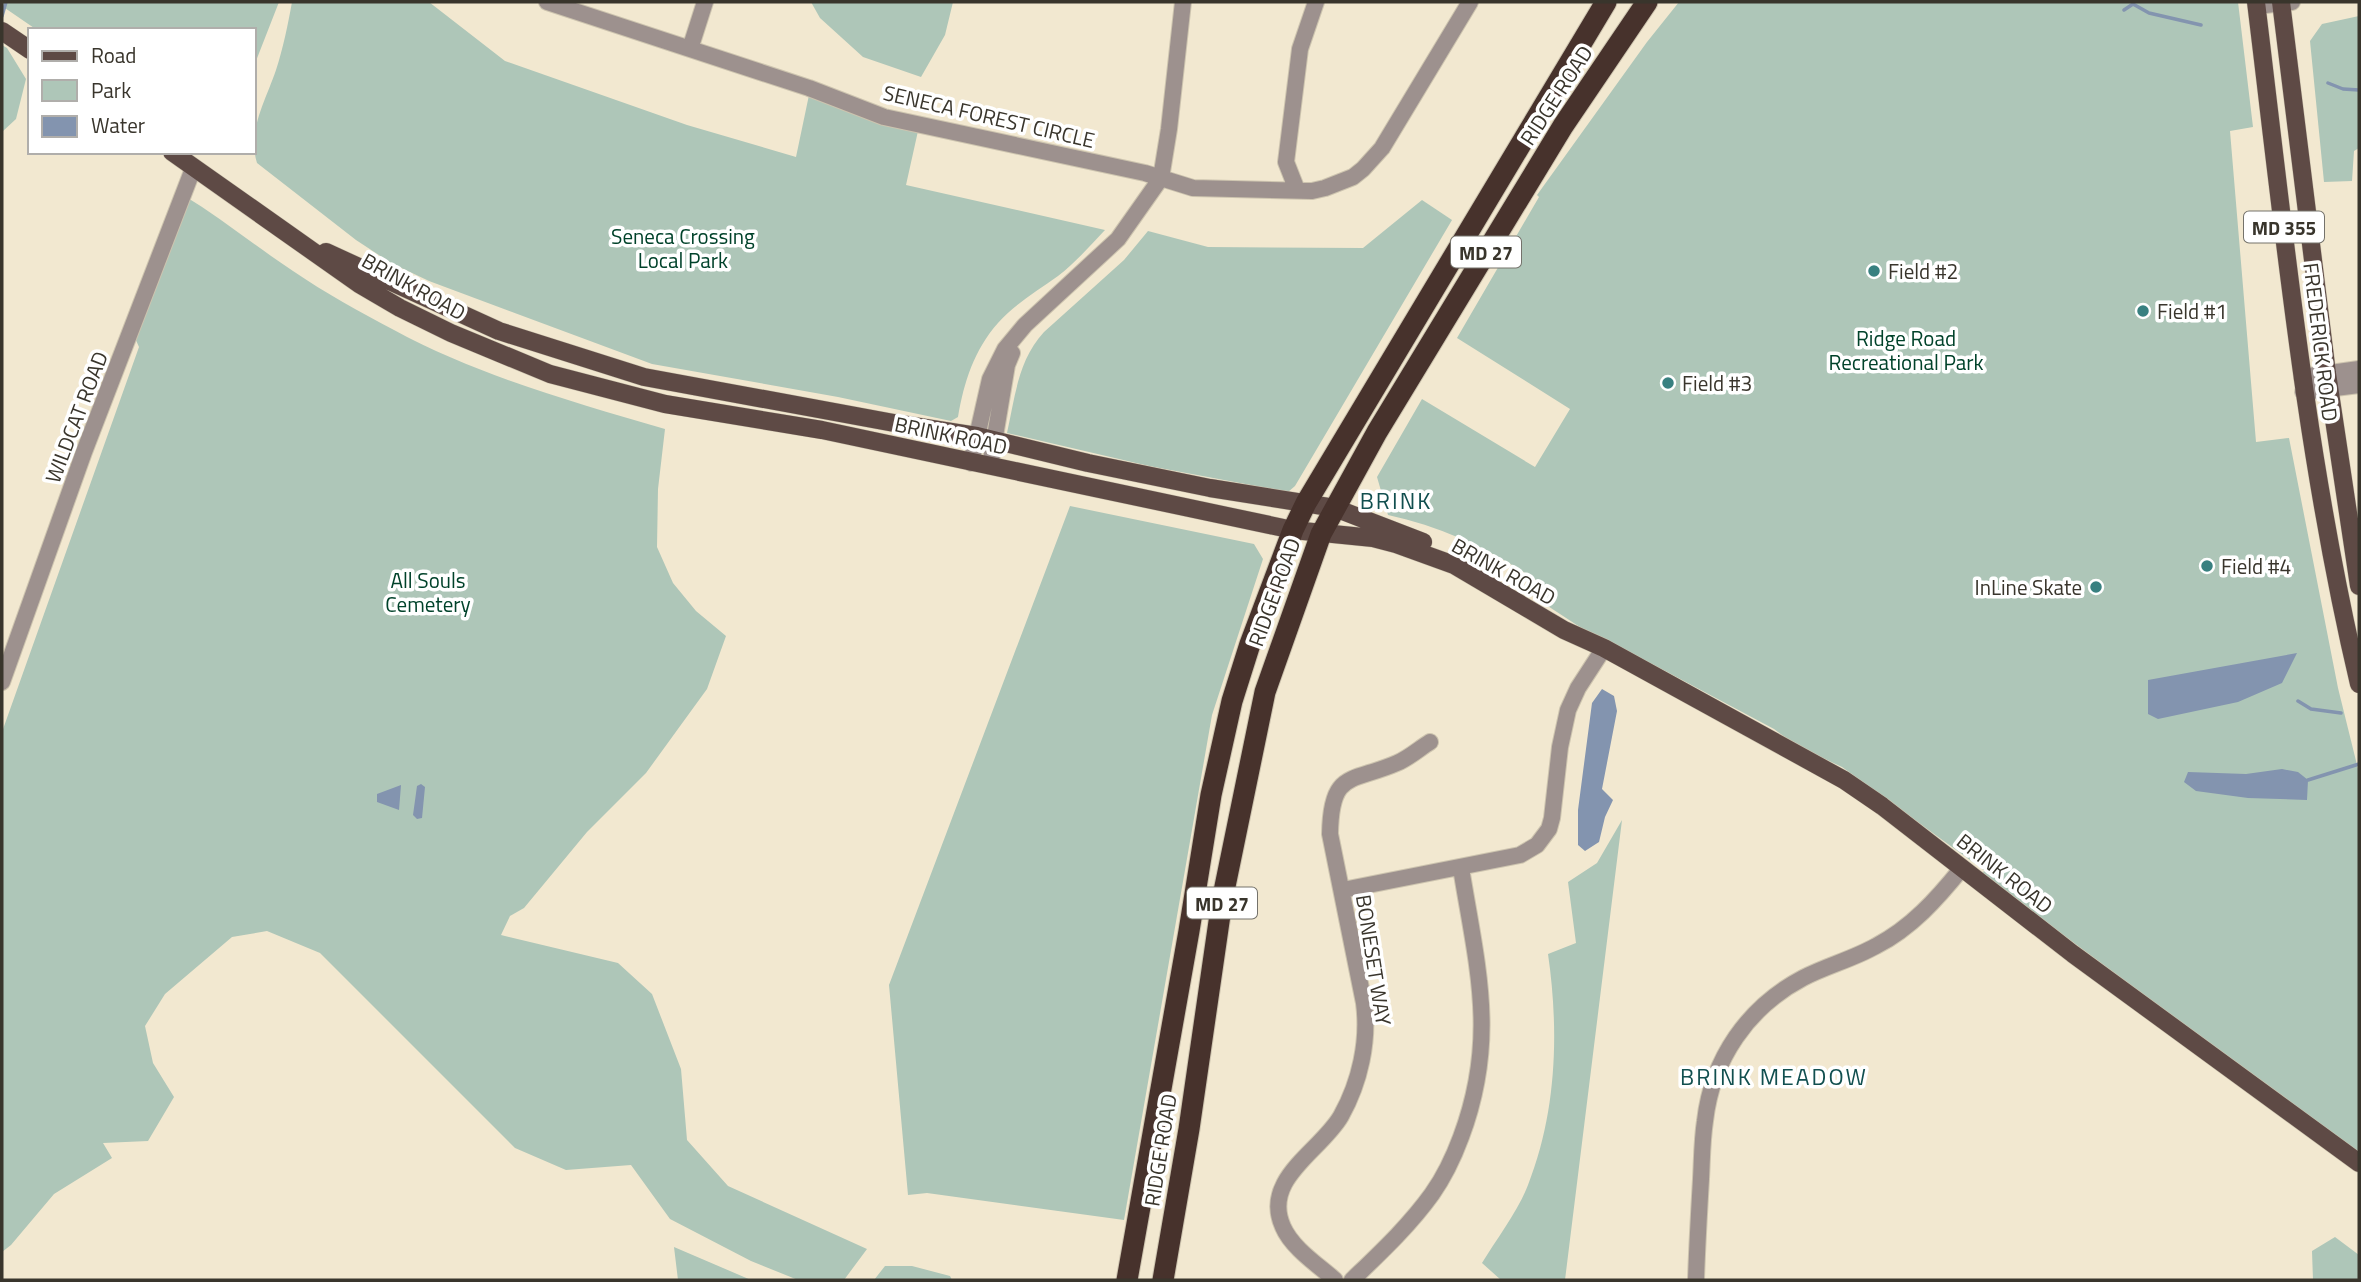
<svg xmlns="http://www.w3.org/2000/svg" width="2361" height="1282" font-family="'Titillium Web',sans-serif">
  <rect width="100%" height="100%" fill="#f2e8d0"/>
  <path fill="#aec6b8" d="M2,2H279L254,66V30H37L2,6Z
    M292,2H429L505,61L687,125L796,157L809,95L918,131L906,185L1105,230C1090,246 1075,263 1058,276C1037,291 1015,304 998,323C974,350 964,382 958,417L951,421L838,397L652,364L429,281L391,263L356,240L257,163C247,131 266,100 276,70C283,49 288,24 292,2Z
    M811,2H953L945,35L921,77L863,57L820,18Z
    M1679,2H2238L2253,127L2230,131L2256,442L2289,438L2338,688L2359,773V1155L1980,873L1985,871L1842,767L1797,746L1774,729L1652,664L1650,673L1531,595L1539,582C1492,550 1443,527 1388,515L1377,477L1422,399L1535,467L1570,409L1457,338L1539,197L1537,195L1647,42Z
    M2359,16V148L2354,151L2352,181L2324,182L2310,41L2322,24Z
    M2,45L7,48L26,79L16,119L2,132Z
    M183,195C221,218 255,246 293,271C325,293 360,312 394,330C479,376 573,402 665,429L658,489L657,547L673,583L696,611L726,636L707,689L646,773L587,832L524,908L510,916L501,935L618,963L652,994L681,1069L687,1140L728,1186L867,1249L844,1280H798L751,1261L670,1219L631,1165L566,1170L515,1148L320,953L267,931L232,937L165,994L145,1026L153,1063L174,1097L148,1141L103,1143L112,1158L54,1194L11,1245L2,1252V732L139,347L131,329Z
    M1422,200L1452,220L1295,486L1288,492L1149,466L1007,433C1015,397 1018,360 1044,332L1124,260L1148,231L1208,247L1363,248Z
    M1070,506L1254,544L1263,559L1212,715L1124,1220L927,1193L908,1195L889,985Z
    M1622,820L1565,1280H1501L1482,1263C1496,1240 1519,1209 1528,1185C1557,1112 1559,1030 1548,954L1576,943L1568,882L1597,863Z
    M2335,1237L2359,1255V1280H2313L2312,1251Z
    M674,1247L751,1280H678Z
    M885,1266H912L950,1276L952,1280H874Z"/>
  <path fill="#8394af" d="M2297,653L2282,683L2238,702L2158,719L2148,714V680Z
    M1602,689L1614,696L1617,711L1602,789L1613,800L1605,817L1599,842L1585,851L1578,845V810L1592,703Z
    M2282,769L2298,772L2308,780L2307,800L2248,798L2196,791L2184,782L2188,772L2246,774Z
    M421,784L425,787L422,818L417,819L413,815L417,786Z
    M401,785L399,810L377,802V794Z"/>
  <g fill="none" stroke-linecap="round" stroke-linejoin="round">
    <path stroke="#8394af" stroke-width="3.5" d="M2124,10L2133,4L2149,13L2201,25
      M2,16L6,2
      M2328,83L2343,89L2359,90
      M2298,701L2311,709L2341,713
      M2308,780L2359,764"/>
    <defs>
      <path id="minor" d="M547,2L809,88L884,117L1145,173L1193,188L1312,191L1325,188L1353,177L1363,169L1382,148L1470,2
        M2257,6L2292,2
        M690,49L705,2
        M1297,190L1286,162L1300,49L1316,2
        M2302,377L2359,369
        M2303,392L2359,385
        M971,463L990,379L1005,349L1025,325L1118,239L1161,178L1169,129L1183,2
        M990,466L1007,365L1012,353
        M2,682L84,452L193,169
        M1343,890L1520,855L1537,845L1549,829L1552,818L1560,747L1568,710L1578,688L1604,648
        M1335,1280C1318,1265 1292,1248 1283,1227C1261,1179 1321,1151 1341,1116C1360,1082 1369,1041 1364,1003L1330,834C1331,770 1351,783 1397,763C1409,758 1420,748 1430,742
        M1352,1280C1380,1253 1409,1226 1432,1194C1444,1177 1454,1156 1461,1137C1498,1038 1477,967 1461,868
        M1696,1280C1697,1247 1699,1213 1701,1179C1702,1160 1702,1140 1705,1121C1712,1059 1748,1007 1803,978C1826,966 1853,959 1876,946C1911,928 1937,899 1962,868"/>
      <path id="major" d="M2256,2C2284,231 2306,460 2359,684
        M2281,2L2327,373L2359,586
        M2,31L30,50
        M172,152L359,284L400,308L451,333L550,374L665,404L822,430L1293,530L1373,538L1396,544L1454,565L1564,630L1604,648L1844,780L1882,806L2073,954L2359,1163
        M326,252L499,331L644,377L894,423L977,436L1088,463L1210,488L1335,508L1423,542"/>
      <path id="highway" d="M1127,1280L1189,931L1211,795L1232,701L1250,644L1293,530L1306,503L1606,2
        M1163,1280L1189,1129L1222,901L1265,692L1321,534L1377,432L1563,126L1647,2"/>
    </defs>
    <use href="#minor" stroke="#cdc4af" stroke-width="18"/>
    <use href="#major" stroke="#cdc4af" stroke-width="19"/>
    <use href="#highway" stroke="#cdc4af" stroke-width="23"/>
    <use href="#minor" stroke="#9d918e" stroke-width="16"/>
    <use href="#major" stroke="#5e4a45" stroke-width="18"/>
    <use href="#highway" stroke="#47322c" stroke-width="21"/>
  </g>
  <g fill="#388080" stroke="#fff" stroke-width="2.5">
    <circle cx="1874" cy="271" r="7"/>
    <circle cx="2143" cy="311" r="7"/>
    <circle cx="1668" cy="383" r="7"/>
    <circle cx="2207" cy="566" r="7"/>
    <circle cx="2096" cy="587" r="7"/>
  </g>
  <g text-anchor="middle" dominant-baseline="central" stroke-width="7" stroke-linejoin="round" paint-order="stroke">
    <g fill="#fff" stroke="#74726b" stroke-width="2">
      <rect x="2244" y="211.5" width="80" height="31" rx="5"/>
      <rect x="1451" y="236.5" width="70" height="31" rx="5"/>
      <rect x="1187" y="887.5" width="70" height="31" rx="5"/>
    </g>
    <g font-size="19" font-weight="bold" fill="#39352c">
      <text x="2284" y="227">MD 355</text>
      <text x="1486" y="252">MD 27</text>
      <text x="1222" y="903">MD 27</text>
    </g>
    <g font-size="21" fill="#39352c" stroke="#fff">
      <text transform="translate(1556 95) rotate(-57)">RIDGE ROAD</text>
      <text transform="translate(989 116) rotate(13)">SENECA FOREST CIRCLE</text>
      <text transform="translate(414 286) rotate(29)">BRINK ROAD</text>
      <text transform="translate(2321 342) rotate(83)">FREDERICK ROAD</text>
      <text transform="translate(76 417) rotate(-69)">WILDCAT ROAD</text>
      <text transform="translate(951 435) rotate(12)">BRINK ROAD</text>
      <text transform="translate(1504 571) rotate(29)">BRINK ROAD</text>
      <text transform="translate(1274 592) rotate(-70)">RIDGE ROAD</text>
      <text transform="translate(2005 873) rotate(38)">BRINK ROAD</text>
      <text transform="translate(1374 960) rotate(81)">BONESET WAY</text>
      <text transform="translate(1160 1150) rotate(-81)">RIDGE ROAD</text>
    </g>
    <g font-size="21" fill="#00422a" stroke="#fff">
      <text x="683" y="236">Seneca Crossing<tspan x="683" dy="24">Local Park</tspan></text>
      <text x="1906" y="338">Ridge Road<tspan x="1906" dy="24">Recreational Park</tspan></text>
      <text x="428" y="580">All Souls<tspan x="428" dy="24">Cemetery</tspan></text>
    </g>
    <g font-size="21" fill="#39352c" stroke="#fff" text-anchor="start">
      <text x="1888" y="271">Field #2</text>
      <text x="2157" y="311">Field #1</text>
      <text x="1682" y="383">Field #3</text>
      <text x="2221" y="566">Field #4</text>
      <text x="2082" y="587" text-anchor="end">InLine Skate</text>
    </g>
    <g font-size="23" letter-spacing="2" fill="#114f4f" stroke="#fff">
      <text x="1396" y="500">BRINK</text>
      <text x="1774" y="1076">BRINK MEADOW</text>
    </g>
  </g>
  <rect width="2361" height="1282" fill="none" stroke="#39352c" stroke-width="7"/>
  <rect x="28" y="28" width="228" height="126" fill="#ffffff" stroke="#b0aeab" stroke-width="2"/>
  <rect x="42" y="51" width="35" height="10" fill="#5e4a45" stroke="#b0aeab" stroke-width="2"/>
  <text x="91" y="63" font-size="21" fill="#39352c">Road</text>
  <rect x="42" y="80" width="35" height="21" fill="#aec6b8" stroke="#b0aeab" stroke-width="2"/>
  <text x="91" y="98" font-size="21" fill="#39352c">Park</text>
  <rect x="42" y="116" width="35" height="21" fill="#8394af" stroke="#b0aeab" stroke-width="2"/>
  <text x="91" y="133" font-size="21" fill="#39352c">Water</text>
</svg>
